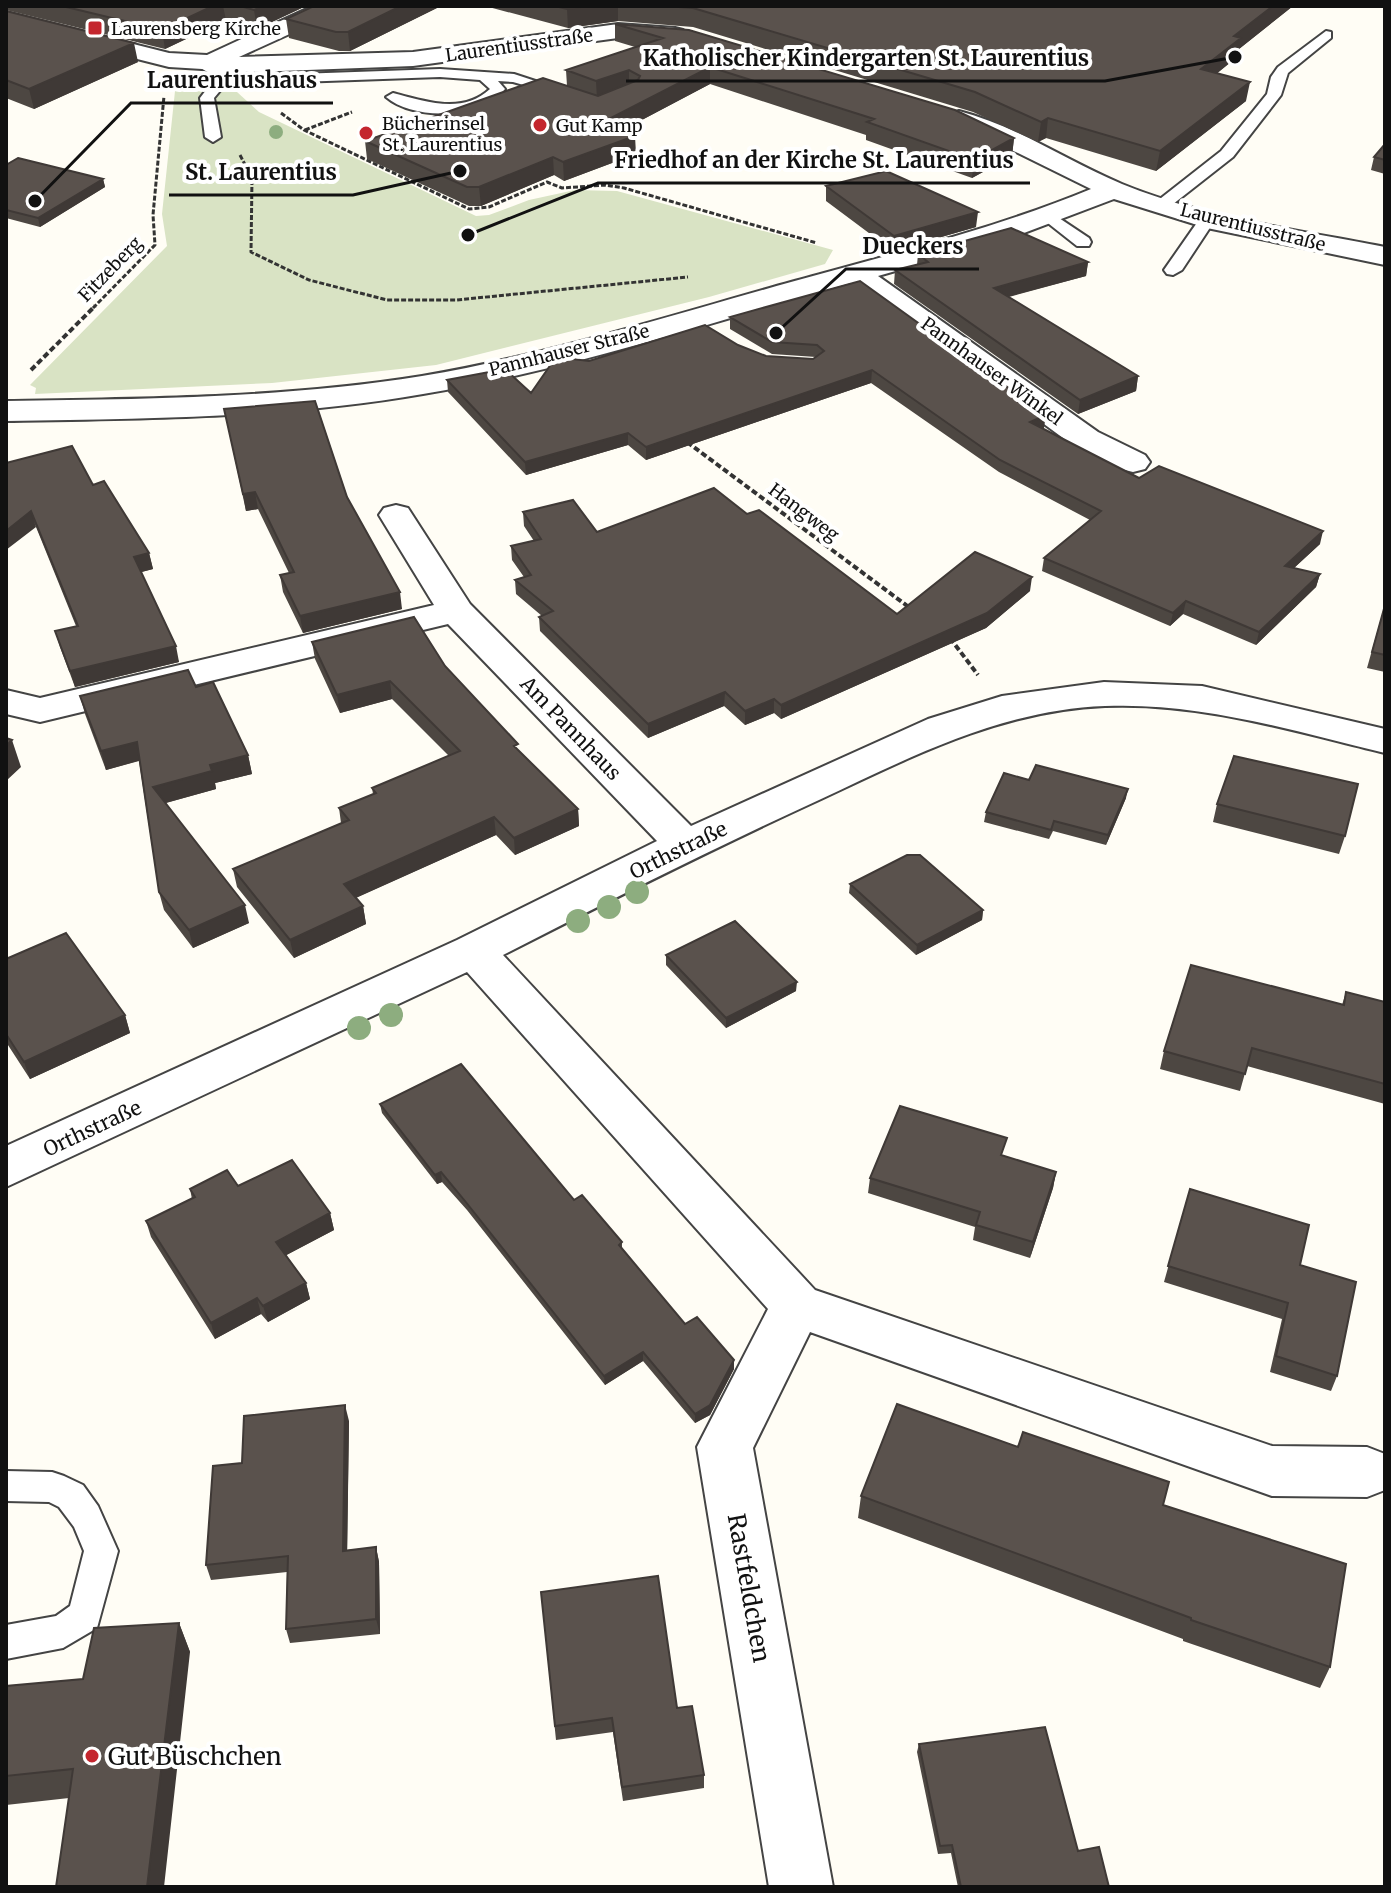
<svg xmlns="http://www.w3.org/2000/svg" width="1391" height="1893" font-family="Merriweather,serif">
  <rect width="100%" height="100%" fill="#fffdf5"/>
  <path fill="#d9e3c4" d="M175,91L237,92L259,112L476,216L489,215L529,200L575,190L617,191L833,250L825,264L709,297L436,365L272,383L35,394L36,388L30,385L167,246L162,214Z"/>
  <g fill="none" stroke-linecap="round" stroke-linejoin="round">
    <defs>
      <path id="lane" d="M1326,31L1331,32V38L1288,73L1281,95L1233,157L1168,208H1156V202L1221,151L1267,94L1271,77L1278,67Z
        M204,60L228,72L298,74L440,69L514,74L569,92L562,96L513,82L498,81L505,89C481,119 414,121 386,97L393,93C425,101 462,115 490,89L480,80L440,77L298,82L229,80L214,98L221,137L213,142L205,137L200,98L216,77L199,67V61Z
        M1050,212L1089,238L1091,242L1089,246H1077L1044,220L1042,217L1044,214Z
        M1207,215L1215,220L1182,270L1173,275L1167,274L1164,270L1201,217Z
        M6,1471L52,1472L64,1476L83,1485L98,1506L118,1551L97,1628L63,1648L6,1659V1625L56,1616L70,1606L84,1551L74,1527L59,1507L49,1502L6,1501Z"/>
      <path id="street" d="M313,6H344L340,11L239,57L413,52L618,24L675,28L683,30L687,35L683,40L675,42L618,38L413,66L252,72L169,67L6,26V12L169,53L207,55Z
        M959,111C1017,126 1067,161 1122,184C1205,218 1298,230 1385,247V265L1207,228L1114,199L1011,238L878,276L1098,432L1145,455L1150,462L1145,469L1133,472L1121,469L1074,446L851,283C709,323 568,370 423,394C285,418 145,419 6,421V401C145,399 285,398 422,376C547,355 669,316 791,282C892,254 994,229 1091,189L1018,153L950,124L946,119L950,114Z
        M396,505L408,508L470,604L691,826L928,719L1002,696L1104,682L1202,686L1385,729V753C1293,731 1201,702 1105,706C1001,710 911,757 819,800C712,849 607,902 503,955L815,1290L1272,1446L1367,1447L1385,1454V1490L1367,1497L1272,1496L810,1332L753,1448L833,1887H769L697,1447L768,1309L467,972L6,1187V1146L457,940L657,841L448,624L40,722L6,714V690L40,698L434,605L379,515L384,508Z"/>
    </defs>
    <use href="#lane" stroke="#444" stroke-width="4"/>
    <use href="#street" stroke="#444" stroke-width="4"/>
    <path stroke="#333" stroke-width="3" stroke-dasharray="5 2" stroke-linecap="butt" d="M281,113L304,130L469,209L489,207L547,182L562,188L605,185L624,188L817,243
      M305,130L352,112
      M240,155L252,178L251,252L309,280L387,300H456L688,277
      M93,308L155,245L153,215L164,96"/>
    <path stroke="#333" stroke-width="4" stroke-dasharray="6 3" stroke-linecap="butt" d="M31,370L95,306
      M687,442L910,608
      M950,638L978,675"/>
    <use href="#lane" fill="#fff" fill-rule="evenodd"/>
    <use href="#street" fill="#fff" fill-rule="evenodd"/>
  </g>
  <g fill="#8dad7f">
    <circle cx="276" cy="132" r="7"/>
    <circle cx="637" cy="892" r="12"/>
    <circle cx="609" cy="907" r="12"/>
    <circle cx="578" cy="921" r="12"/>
    <circle cx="391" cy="1015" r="12"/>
    <circle cx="359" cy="1028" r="12"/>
  </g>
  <path fill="#4d4742" d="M6,6H306L257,29L226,20L165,49L6,10Z
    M441,6L350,51H339L289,38L286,19Z
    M485,6H1293L1239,49L1237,57L1217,73L1246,101L1156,171L1046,138L1038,142L973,112L693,27L618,21L568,28Z
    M6,11L138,62L34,109L6,98Z
    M615,24L1014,138L1012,156L972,178L866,140V135L710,84L621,131L636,154L564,181L554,175L481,206H469L367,159L365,141L567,86L566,70L635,47L615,41Z
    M1385,144V174L1371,170L1374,157Z
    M6,165L103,179L105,187L40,227L6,218Z
    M826,186L976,227L893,251L826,201Z
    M918,254L1088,262L1086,276L1009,297L1138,376L1136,391L1078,414L894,284L895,270L917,265Z
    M860,281L1044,428H1042L1139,478L1320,544L1294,568L1320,574L1316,587L1256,645L1183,614L1170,626L1042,571L1044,558L1090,520L999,472L871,383L646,460L628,445L526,475L448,392L447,380L531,393L589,361L738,345L766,356L813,359L816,357L772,354L730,329V317Z
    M224,409L347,497L402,609L303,633L283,592L280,575L289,573L258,509L246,511Z
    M6,463L93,485L149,553L153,569L141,572L179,662L75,687L60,647L55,631L76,626L36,527Z
    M523,512L597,532L747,514L897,614L1030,591L986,628L781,719L774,713L745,725L724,706L648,738L540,631L539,617L542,616L516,594L515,580L524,577L512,560L511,546L534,541L524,526Z
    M1385,604V672L1367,668Z
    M312,642L445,666L518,750L578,809L579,826L515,855L496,835L355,898L363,906L366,924L294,958L237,887L233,869L341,823L339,808L373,794L372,788L449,756L392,699L340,713L315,659Z
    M196,687L248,755L252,774L215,783L216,789L166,803L249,923L193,948L164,910L159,892L139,761L106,770L85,714L80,696Z
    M1029,780L1126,798L1106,845L1053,831L1049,839L984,822L986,812Z
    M1217,804L1345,836L1339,854L1213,822Z
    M850,884L983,910L982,920L916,955L849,893Z
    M666,955L796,991L726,1028L666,965Z
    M6,959L125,1015L130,1033L30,1079L6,1042Z
    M1346,992L1385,1002V1104L1247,1066L1240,1091L1160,1069L1164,1051L1342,1005Z
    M380,1104L574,1200L622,1242V1249L685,1324L734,1369L710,1415L695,1423L643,1361L605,1385L467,1210L442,1182L437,1184L382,1113Z
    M1004,1156L1056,1172L1053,1188L1030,1258L973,1240L975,1227L868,1193L870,1178Z
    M238,1186L330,1213L334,1230L286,1255L306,1283L310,1299L268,1322L261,1314L215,1339L151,1237L146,1221L192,1199L190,1189Z
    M1190,1189L1300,1265L1337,1376L1331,1391L1270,1372L1282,1319L1164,1282Z
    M349,1421L347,1550L376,1547L379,1562L380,1634L290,1643L286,1629L287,1572L211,1580L206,1565L242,1463Z
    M861,1496L1163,1505L1330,1667L1320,1688L1183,1641V1639L858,1518Z
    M541,1592L704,1775V1788L623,1801L613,1732L556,1740Z
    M179,1623L190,1652L69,1798L6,1805V1686L83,1679Z
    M919,1744L1078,1851L1109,1887H958L951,1853L938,1854L917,1752Z"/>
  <path fill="#3f3936" d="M213,6H223L226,20L165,49L162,30Z
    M262,6H306L257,29L254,10Z
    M401,6H441L350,51L348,32Z
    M589,6H618V21L568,28L567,9Z
    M1273,6H1293L1239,49L1237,57L1198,89L1201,69L1234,36Z
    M134,43L138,62L34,109L29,89Z
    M710,67V84L600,142L599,124Z
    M629,70V88L597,99L596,81Z
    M1250,82L1246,101L1156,171L1160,151Z
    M1048,118L1046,138L1038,142L1041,122Z
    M635,136L636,154L564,181L563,162Z
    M1014,138L1012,156L972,178L974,160Z
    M553,157L554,175L481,206L479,187Z
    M103,179L105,187L40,227L38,218Z
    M978,212L976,227L893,251L894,236Z
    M1088,262L1086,276L992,301L994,288Z
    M872,370L871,383L646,460V447Z
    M1138,376L1136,391L1078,414L1080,400Z
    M1046,415L1044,428L1028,434L1030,422Z
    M628,433V445L526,475L525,462Z
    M255,492L258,509L246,511L243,494Z
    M31,511L36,527L6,550V531Z
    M1323,531L1320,544L1282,579L1285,566Z
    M149,553L153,569L138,573L134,557Z
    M1320,574L1316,587L1256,645L1259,632Z
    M1032,577L1030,591L986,628L781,719V705Z
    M400,592L402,609L303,633L300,616Z
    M1186,601L1183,614L1170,626L1173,613Z
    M176,646L179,662L75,687L70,671Z
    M390,681L392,699L340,713L337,695Z
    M725,692L724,706L648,738V724Z
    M774,699V713L745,725V711Z
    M12,740L21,767L6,781V746Z
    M137,742L141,760L106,770L101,751Z
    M248,755L252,774L215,783L216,789L158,805L153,787L210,765Z
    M1128,789L1126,798L1106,845L1108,835Z
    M578,809L579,826L515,855L514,838Z
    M494,817L496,835L347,902L344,884Z
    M245,905L249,923L193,948L189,930Z
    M363,906L366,924L294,958L290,940Z
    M983,910L982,920L916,955L917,945Z
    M797,982L796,991L726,1028V1018Z
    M125,1015L130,1033L30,1079L24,1062Z
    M441,1172L442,1182L437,1184L435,1175Z
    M1056,1172L1053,1188L1030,1258L1033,1242Z
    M330,1213L334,1230L281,1258L276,1242Z
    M306,1283L310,1299L268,1322L263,1306Z
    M257,1298L261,1314L215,1339L211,1323Z
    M643,1352V1361L605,1385L604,1376Z
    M734,1360V1369L710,1415L695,1423V1414Z
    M345,1405L349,1421L347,1565L343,1551Z
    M376,1547L379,1562L380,1634L376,1619Z
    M179,1623L190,1652L164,1887H147Z"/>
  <path fill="#5a524d" stroke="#3f3936" stroke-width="2" d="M62,6H213L162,30Z
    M240,6H262L254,10Z
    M314,6H401L348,32H336L286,19Z
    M555,6H589L567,9Z
    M665,6H1273L1234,36L1241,38L1201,69L1250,82L1160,151L1048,118L1041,122L975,92L693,8Z
    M6,11L134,43L29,89L6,80Z
    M615,24L689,30L955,110L1014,138L974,160L867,122L874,119L710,67L599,124L635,136L563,162L553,157L479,187H467L365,141L543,78L598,96L638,80L640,76L629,70L596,81L566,70L663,38Z
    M1385,144V160L1374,157Z
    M18,158L103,179L38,218L6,210V165Z
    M886,171L978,212L894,236L826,186Z
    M1011,228L1088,262L994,288L1138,376L1080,400L895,270L928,262L918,254Z
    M860,281L1046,415L1030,422L1139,478L1159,466L1323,531L1285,566L1320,574L1259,632L1186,601L1173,613L1044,558L1101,511L1000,460L872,370L646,447L628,433L525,462L447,380L505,369L531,393L556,357L589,361L705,325L738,345L766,356L813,359L824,351L817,345L772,342L730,317Z
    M315,401L347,497L400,592L300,616L280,575L294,572L255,492L243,494L224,409Z
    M72,446L93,485L104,481L149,553L134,557L176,646L70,671L55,631L78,626L31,511L6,531V463Z
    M714,488L747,514L759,510L897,614L975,552L1032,577L987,613L781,705L774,699L745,711L725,692L648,724L539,617L553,611L515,580L531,575L511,546L541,539L523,512L573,500L597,532Z
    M1385,605V655L1372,652Z
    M414,617L445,666L518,744L514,746L578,809L514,838L494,817L344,884L363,906L290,940L233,869L349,820L339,808L376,793L372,788L460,751L390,681L337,695L312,642Z
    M188,670L196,687L213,682L248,755L210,765L212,771L153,787L245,905L189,930L159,892L137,742L101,751L80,696Z
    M6,738L12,740L6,746Z
    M1234,756L1358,784L1345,836L1217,804Z
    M1036,765L1128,789L1108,835L1054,821L1051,830L986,812L1004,773L1029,780Z
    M907,855H920L983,910L917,945L850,884Z
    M735,921L797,982L726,1018L666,955Z
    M66,933L125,1015L24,1062L6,1034V959Z
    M1191,965L1344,1005L1346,992L1385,1002V1084L1252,1048L1245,1074L1164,1051Z
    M461,1064L574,1200L582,1195L622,1242L619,1245L685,1324L697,1317L734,1360L710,1405L695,1414L643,1352L604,1376L465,1201L441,1172L435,1175L380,1104Z
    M900,1106L1007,1138L1001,1155L1056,1172L1033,1242L976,1225L980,1212L870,1178Z
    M292,1160L330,1213L276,1242L306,1283L263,1306L257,1298L211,1323L146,1221L195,1197L190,1189L227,1170L238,1186Z
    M1190,1189L1309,1225L1300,1265L1356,1282L1337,1376L1276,1356L1288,1303L1168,1266Z
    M897,1404L1018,1447L1023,1432L1169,1482L1163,1505L1346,1564L1330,1667L1191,1620V1618L861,1496Z
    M345,1405L343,1551L376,1547V1619L286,1629L288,1556L206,1565L213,1466L242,1463L244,1416Z
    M658,1576L677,1708L692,1706L704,1775L622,1787L612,1718L555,1726L541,1592Z
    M179,1623L147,1887H56L73,1769L6,1776V1686L83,1679L94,1628Z
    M1045,1727L1078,1851L1099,1847L1109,1887H961L952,1845L940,1846L919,1744Z"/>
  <g fill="#c4262e" stroke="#fff" stroke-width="3">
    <rect x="87" y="20" width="16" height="16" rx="4"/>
    <circle cx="540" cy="125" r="8"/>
    <circle cx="366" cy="133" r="8"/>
    <circle cx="92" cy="1756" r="8"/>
  </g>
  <g text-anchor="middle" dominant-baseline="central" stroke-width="8" stroke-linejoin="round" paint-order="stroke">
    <g font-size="18" fill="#111" stroke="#fff" text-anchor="start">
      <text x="111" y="28">Laurensberg Kirche</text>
      <text x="382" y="123">Bücherinsel<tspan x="382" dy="21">St. Laurentius</tspan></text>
      <text x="556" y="125">Gut Kamp</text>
    </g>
    <g font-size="18" fill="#111" stroke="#fff">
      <text transform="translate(519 45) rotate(-8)">Laurentiusstraße</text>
      <text transform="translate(1253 227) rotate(14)">Laurentiusstraße</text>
      <text transform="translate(110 269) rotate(-46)">Fitzeberg</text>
      <text transform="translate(569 350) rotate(-14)">Pannhauser Straße</text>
      <text transform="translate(992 371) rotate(36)">Pannhauser Winkel</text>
      <text transform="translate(804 512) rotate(37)">Hangweg</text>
    </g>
    <g font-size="20" fill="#111" stroke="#fff">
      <text transform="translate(571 728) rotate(46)">Am Pannhaus</text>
      <text transform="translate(678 850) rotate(-26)">Orthstraße</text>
      <text transform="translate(92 1128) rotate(-25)">Orthstraße</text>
    </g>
    <g font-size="24" fill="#111" stroke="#fff">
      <text transform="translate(749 1588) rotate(80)">Rastfeldchen</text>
    </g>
    <g font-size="24" fill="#111" stroke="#fff" text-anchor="start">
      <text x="108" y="1756">Gut Büschchen</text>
    </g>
  </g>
  <path fill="none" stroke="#111" stroke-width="3" d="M1235 57L1105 81H626M35 201L131 103H333M468 235L598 183H1030M460 171L353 195H169M776 333L846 269H979"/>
  <g fill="#111" stroke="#fff" stroke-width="3">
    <circle cx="1235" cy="57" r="8"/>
    <circle cx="35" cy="201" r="8"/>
    <circle cx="468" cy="235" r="8"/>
    <circle cx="460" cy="171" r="8"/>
    <circle cx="776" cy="333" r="8"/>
  </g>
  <g font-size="22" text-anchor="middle" font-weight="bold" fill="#111" stroke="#fff" stroke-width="8" stroke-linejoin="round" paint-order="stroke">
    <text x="866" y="66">Katholischer Kindergarten St. Laurentius</text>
    <text x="232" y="88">Laurentiushaus</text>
    <text x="814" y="168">Friedhof an der Kirche St. Laurentius</text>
    <text x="261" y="180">St. Laurentius</text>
    <text x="913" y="254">Dueckers</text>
  </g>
  <rect width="1391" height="1893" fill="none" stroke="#111111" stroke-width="16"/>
</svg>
